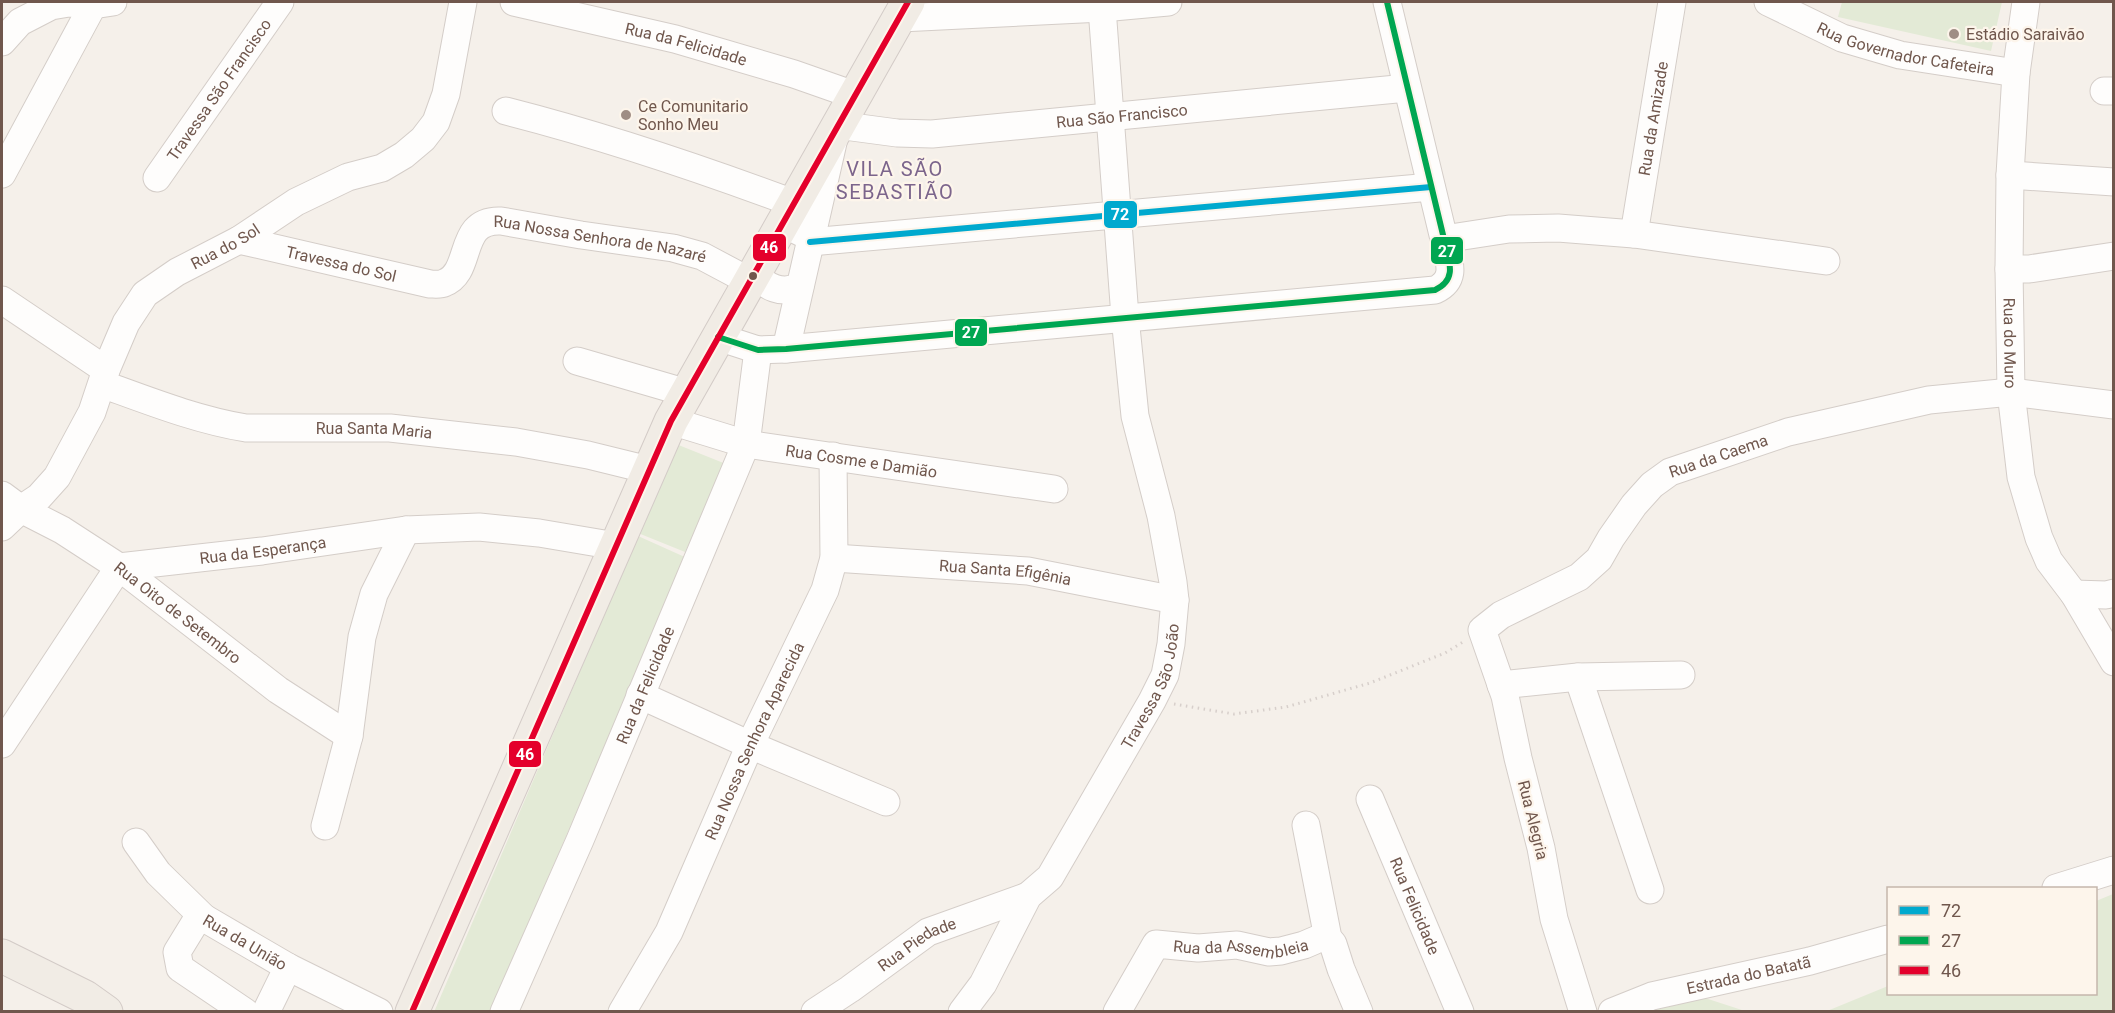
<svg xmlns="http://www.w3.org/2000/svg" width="2115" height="1013" font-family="Roboto,sans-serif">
  <rect width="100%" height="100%" fill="#f5f0ea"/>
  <path fill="#e3ead6" d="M1842,2H2002L1991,51L1838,17Z
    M676,444L726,464L685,552L638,533Z
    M638,536L687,558L490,1011L434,1012Z
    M2113,894V1011H1827L1888,986V994H2096V901Z
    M1702,997L1745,1011L1647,1012Z"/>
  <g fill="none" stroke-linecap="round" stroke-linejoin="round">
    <defs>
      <g id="minor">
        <path id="s1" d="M514,2L675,39L794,74L854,95"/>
        <path id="s2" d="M1768,2L1842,38L1900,55L2016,73"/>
        <path id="s3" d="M2026,2L2016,73L2010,175L2009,269L2011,392L2021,477L2039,538L2049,561L2074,594L2114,662"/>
        <path d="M900,18L1102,8L1168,2"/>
        <path d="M2,42L20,22L51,6L69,3L93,5L113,2"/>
        <path d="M2104,91H2114"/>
        <path d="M506,111C604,136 699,168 793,203"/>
        <path d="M2,174L93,5"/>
        <path d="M2010,175L2114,182"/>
        <path id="s4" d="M157,178L280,2"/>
        <path d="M798,231L806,235L810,242L1431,187"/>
        <path id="s5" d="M1634,234L1672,2"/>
        <path d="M1444,239L1509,229L1558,228L1634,234L1826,261"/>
        <path id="s6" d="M239,240L430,284C434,284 440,285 444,283C474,272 456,219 501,221L581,235L673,248L702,256L749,281"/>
        <path d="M2009,269H2029L2114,256"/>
        <path d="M755,271C764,288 783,295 800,286"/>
        <path d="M2,300L106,370"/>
        <path d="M718,337L758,350L786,349L1435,290C1459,279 1448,259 1444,239L1387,2"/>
        <path id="s7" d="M786,349L837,125L897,133L932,134L1407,88"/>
        <path d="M577,361L687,393"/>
        <path id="s8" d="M102,384C149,401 197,420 246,428H390L516,442L588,455L649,470"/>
        <path id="s9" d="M671,421L746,444L1054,489"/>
        <path id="s10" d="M2,495L21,509L62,530L119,567L278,690L349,736"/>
        <path id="s11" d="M2,527L21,509L39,497L57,477L92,412L106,370L126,323L145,294L177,272L239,240L296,202L348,177L382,168L404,155L423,139L436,122L446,94L463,2"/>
        <path id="s12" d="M834,558L1028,571L1175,600"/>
        <path d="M2074,594L2106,595L2114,593"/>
        <path d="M1578,677L1650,890"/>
        <path d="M1501,685L1578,677L1681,675"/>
        <path d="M640,695L750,745L886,802"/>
        <path id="s13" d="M2,744L119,567L262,551L406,530L479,527L539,533L616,546"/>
        <path id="s14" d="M1370,799L1460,1012"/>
        <path d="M1306,825L1328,938L1333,944L1341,969L1359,1012"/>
        <path d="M325,826L349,736L362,637L374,594L406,530"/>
        <path id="s15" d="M136,842L158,873L204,918L288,967L379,1012"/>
        <path d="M2056,888L2114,870"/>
        <path d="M204,918L196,921L177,952L180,968L245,1012"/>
        <path d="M266,1012L288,967"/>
        <path id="s16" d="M504,1012L580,840L746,444L758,350"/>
        <path id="s17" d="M622,1012L669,932L750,745L825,590L834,558L833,456"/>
        <path id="s18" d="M815,1012L850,989L928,932L1028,896"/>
        <path id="s19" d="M962,1012L983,984L1028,896L1050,877L1152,701L1165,675L1171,644L1175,600L1173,582L1161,516L1135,416L1125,317L1102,8"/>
        <path id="s20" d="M1117,1012L1156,944L1198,948L1237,945L1269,952L1281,951L1304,945L1318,939L1328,938"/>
        <path id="s21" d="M1583,1012L1554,919L1541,848L1518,758L1505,696L1482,630L1501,615L1579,577L1599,559L1611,538L1634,505L1652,485L1670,472L1788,432L1929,400L2011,392L2114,405"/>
        <path id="s22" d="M1612,1012L1652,996L1810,961L1888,939"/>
      </g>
      <path id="major" d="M2,956L85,997L106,1012
        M412,1012L671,421L908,2"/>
    </defs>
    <use href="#minor" stroke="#d4cdc8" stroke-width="29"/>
    <use href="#major" stroke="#d3cbc7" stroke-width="35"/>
    <path stroke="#d7cfcb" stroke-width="3" stroke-dasharray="1.5 4.5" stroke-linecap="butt" d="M1174,704L1234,714L1286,707L1370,683L1445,653L1463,642"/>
    <use href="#minor" stroke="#fefdfc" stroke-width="27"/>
    <use href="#major" stroke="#f1ece5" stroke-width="33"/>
    <defs>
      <path id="bus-1" d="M810,242L1431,187"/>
      <path id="bus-2" d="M718,337L758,350L786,349L1435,290C1459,279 1448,259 1444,239L1387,2"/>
      <path id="bus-3" d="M412,1012L671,421L908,2"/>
    </defs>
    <use href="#bus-1" stroke="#fdf5eb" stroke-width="10"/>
    <use href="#bus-2" stroke="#fdf5eb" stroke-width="10"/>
    <use href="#bus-3" stroke="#fdf5eb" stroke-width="10"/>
    <use href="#bus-1" stroke="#00a9ce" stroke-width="6"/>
    <use href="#bus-2" stroke="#00a651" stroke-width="6"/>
    <use href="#bus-3" stroke="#e4002b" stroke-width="6"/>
  </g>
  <g fill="#9f8d84" stroke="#fdf5eb" stroke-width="2">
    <circle cx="1954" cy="34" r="6"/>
    <circle cx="626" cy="115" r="6"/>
  </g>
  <circle fill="#70574d" stroke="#fdf5eb" stroke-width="2" cx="753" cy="276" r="5"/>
  <g text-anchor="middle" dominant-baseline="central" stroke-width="4.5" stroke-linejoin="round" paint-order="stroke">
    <g font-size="16" fill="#70574d" stroke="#fdf5eb" text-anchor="start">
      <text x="1966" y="34">Estádio Saraivão</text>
      <text x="638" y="106">Ce Comunitario<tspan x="638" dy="18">Sonho Meu</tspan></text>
    </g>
    <g font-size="16" fill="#70574d" stroke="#fdf5eb">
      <text stroke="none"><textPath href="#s1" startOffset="177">Rua da Felicidade</textPath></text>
      <text stroke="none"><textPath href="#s2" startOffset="147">Rua Governador Cafeteira</textPath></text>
      <text stroke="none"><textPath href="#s4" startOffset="108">Travessa São Francisco</textPath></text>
      <text stroke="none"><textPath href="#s7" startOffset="516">Rua São Francisco</textPath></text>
      <text stroke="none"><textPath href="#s5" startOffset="117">Rua da Amizade</textPath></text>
      <text stroke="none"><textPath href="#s6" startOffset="402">Rua Nossa Senhora de Nazaré</textPath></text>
      <text stroke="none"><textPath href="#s11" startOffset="372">Rua do Sol</textPath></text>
      <text stroke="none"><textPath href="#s6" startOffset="105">Travessa do Sol</textPath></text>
      <text stroke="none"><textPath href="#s3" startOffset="342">Rua do Muro</textPath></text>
      <text stroke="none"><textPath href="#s8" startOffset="279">Rua Santa Maria</textPath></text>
      <text stroke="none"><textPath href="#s21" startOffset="698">Rua da Caema</textPath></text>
      <text stroke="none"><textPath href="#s9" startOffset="195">Rua Cosme e Damião</textPath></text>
      <text stroke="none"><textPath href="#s13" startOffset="357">Rua da Esperança</textPath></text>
      <text stroke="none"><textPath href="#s12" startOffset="172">Rua Santa Efigênia</textPath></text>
      <text stroke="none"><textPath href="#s10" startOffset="212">Rua Oito de Setembro</textPath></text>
      <text stroke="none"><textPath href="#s16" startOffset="356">Rua da Felicidade</textPath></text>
      <text stroke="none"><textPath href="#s19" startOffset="380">Travessa São João</textPath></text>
      <text stroke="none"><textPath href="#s17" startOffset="302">Rua Nossa Senhora Aparecida</textPath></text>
      <text transform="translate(1533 820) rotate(76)">Rua Alegria</text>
      <text stroke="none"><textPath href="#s14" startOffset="116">Rua Felicidade</textPath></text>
      <text stroke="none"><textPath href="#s20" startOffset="164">Rua da Assembleia</textPath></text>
      <text stroke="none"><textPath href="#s15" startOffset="150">Rua da União</textPath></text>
      <text stroke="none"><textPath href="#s18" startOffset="123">Rua Piedade</textPath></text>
      <text stroke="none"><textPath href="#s22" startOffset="142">Estrada do Batatã</textPath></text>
    </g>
    <g font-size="20" letter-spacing="1.5" fill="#7c658c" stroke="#fdf5eb">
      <text x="895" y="169">VILA SÃO<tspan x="895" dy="23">SEBASTIÃO</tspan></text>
    </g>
  </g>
  <g stroke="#fdf5eb" stroke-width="2">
    <rect x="1103" y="200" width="35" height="29" rx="6" fill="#00a9ce"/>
    <rect x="752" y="233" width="35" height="29" rx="6" fill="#e4002b"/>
    <rect x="1430" y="236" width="34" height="29" rx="6" fill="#00a651"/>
    <rect x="954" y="318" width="34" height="29" rx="6" fill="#00a651"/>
    <rect x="508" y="740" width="34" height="28" rx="6" fill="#e4002b"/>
  </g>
  <g font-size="16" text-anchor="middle" font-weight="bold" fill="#fff">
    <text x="1120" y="220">72</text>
    <text x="769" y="253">46</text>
    <text x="1447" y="257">27</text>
    <text x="971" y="338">27</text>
    <text x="525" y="760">46</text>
  </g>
  <rect width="2115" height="1013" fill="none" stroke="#70574d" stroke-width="6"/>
  <rect x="1887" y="887" width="210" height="108" fill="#fdf5eb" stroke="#c5b6ac" stroke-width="1.5"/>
  <rect x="1899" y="906" width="30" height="9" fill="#00a9ce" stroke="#c5b6ac" stroke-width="1.5"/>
  <text x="1941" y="917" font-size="18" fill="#70574d">72</text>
  <rect x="1899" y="936" width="30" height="9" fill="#00a651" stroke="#c5b6ac" stroke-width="1.5"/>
  <text x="1941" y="947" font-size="18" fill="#70574d">27</text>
  <rect x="1899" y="966" width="30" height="9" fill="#e4002b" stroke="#c5b6ac" stroke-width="1.5"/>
  <text x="1941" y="977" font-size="18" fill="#70574d">46</text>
</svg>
